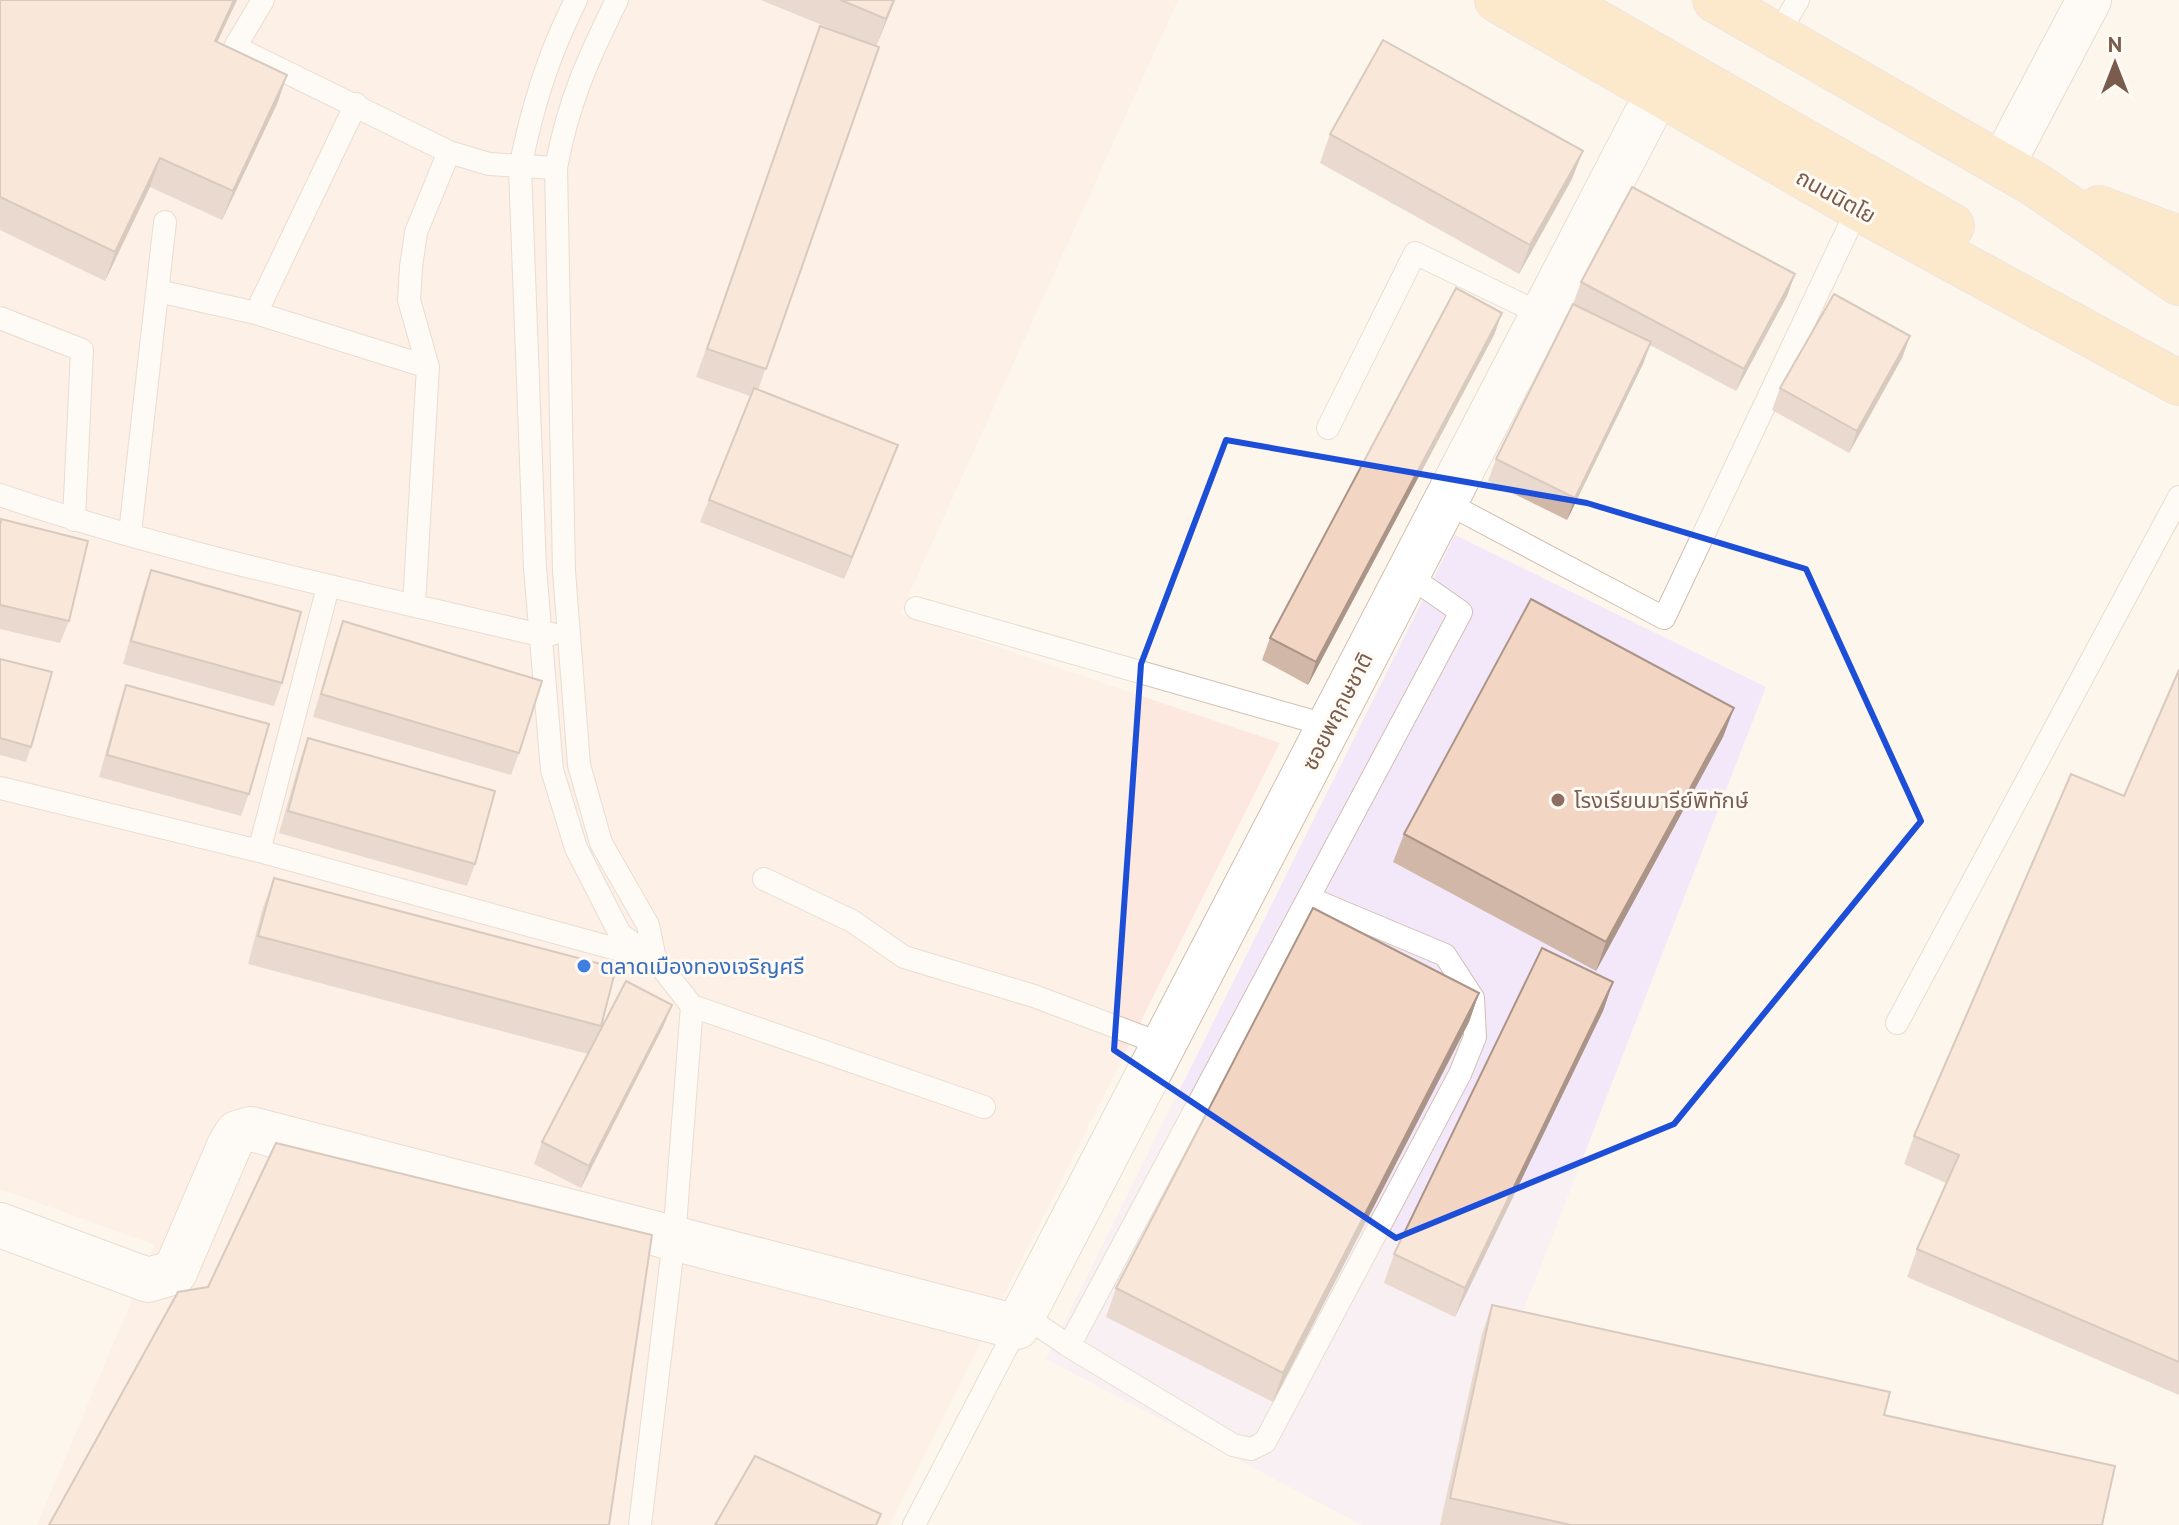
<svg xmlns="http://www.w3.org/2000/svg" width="2179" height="1525" font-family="'PT Sans','Noto Sans Thai',sans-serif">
  <rect width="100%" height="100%" fill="#fdf6ec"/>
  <path fill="#fde8e0" d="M0,0H1178L900,614L1280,743L889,1525H37L155,1245L0,1189Z"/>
  <path fill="#f3e8fa" d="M1455,535L1766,687L1440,1525H1362L1046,1359Z"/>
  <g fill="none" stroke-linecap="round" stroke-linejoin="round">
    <defs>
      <path id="service" d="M263,0L235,47L449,152L489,164L556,168
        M576,0C548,55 532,108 520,168L535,568L552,770L576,848L620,934L655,959L692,1006L674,1239L640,1525
        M617,0C588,59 568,102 556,168L564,571L579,765L601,843L648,925L655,959
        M1777,36L1798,0
        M158,291L256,313L428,367
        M256,313L356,104
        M0,318L82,350L74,520
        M1328,428L1415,253L1543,315
        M0,495C176,555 360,592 540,635L552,634
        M1445,502L1664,618L1858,208
        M130,533L165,222
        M328,587L259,851L638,955
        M414,605L428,367L409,300L411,267L416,232L449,152
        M916,608L1329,726
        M0,788L259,851
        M764,879L852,921L904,957L1034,996L1164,1045
        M692,1006L984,1107
        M1897,1023L2179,497
        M1023,1315L1069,1346L1461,612L1408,575
        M1069,1346L1233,1445L1251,1449L1265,1442L1460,1074L1475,1037L1473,998L1445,955L1309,898
        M914,1525L1017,1327"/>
      <path id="minor" d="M2002,165L2089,0
        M0,1225L148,1280L175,1272L230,1144L237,1133L251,1129L1017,1327L1657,94"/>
      <path id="primary" d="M1497,0L1858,208L2179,383
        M1558,0L1952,226
        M1715,0L2033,183L2179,283
        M2099,208L2179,238"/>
    </defs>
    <use href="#service" stroke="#d1beb0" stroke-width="24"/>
    <use href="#minor" stroke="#d1beb0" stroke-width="46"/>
    <use href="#primary" stroke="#dad1cd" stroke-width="46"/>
    <use href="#service" stroke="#fff" stroke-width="22"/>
    <use href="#minor" stroke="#fff" stroke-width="44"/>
    <use href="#primary" stroke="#fbd9a5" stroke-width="44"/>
  </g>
  <path fill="#d1b7a8" d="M0,0H237L217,42L287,75L277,104L222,220L150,187L105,281L0,230Z
    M761,0H895L876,46L879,47L758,390L889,468L844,579L700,522L750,396L696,377L820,26L849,36Z
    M1330,134L1572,179L1519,274L1320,163Z
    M1795,274L1787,296L1736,391L1650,345L1643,364L1567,520L1488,481L1496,459L1573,304L1581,282Z
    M1502,313L1494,335L1308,685L1262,660L1270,638Z
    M1910,336L1902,358L1849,453L1772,410L1780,388Z
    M0,523L69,621L60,643L0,629Z
    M151,570L282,683L274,706L123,664L143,592Z
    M343,621L519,753L511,775L313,717L335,643Z
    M0,659L31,747L26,762L0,755Z
    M2179,670V1395L1907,1277L1917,1249L1946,1183L1904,1164L1914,1136L2124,796Z
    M126,685L249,794L241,816L99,777L118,708Z
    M1734,708L1723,737L1596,971L1393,862L1404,834Z
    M308,738L475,864L467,886L279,833L300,760Z
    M274,878L601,1026L598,1036L672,1005L663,1027L581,1188L534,1164L542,1142L588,1054L248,964L263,907Z
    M1613,982L1603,1011L1455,1317L1384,1283L1394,1254Z
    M1479,993L1469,1022L1273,1402L1106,1317L1116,1288Z
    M1492,1305L1884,1415L2102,1525H1440L1482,1334Z"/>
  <path fill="#aa9588" d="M234,0H237L204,70L215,41Z
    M894,0H895L876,47L886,19Z
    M287,75L277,104L222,220L233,191Z
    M1583,151L1572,179L1519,274L1530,245Z
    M160,158L150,187L105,281L115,252Z
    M1795,274L1787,296L1736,391L1744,369Z
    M1502,313L1494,335L1308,685L1316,662Z
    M1910,336L1902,358L1849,453L1857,431Z
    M1651,342L1643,364L1567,520L1575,498Z
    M898,445L889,468L844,579L852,557Z
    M1734,708L1723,737L1596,971L1606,942Z
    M1613,982L1603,1011L1455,1317L1465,1288Z
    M1479,993L1469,1022L1273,1402L1283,1373Z
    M672,1005L663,1027L581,1188L589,1166Z"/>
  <path fill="#f3d5c3" stroke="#aa9588" stroke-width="2" d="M0,0H234L215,41L287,75L233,191L160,158L115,252L0,197Z
    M841,0H894L886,19Z
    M820,26L879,47L766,369L707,349Z
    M1383,40L1583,151L1530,245L1330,134Z
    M1632,187L1795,274L1744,369L1581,282Z
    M1456,288L1502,313L1316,662L1270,638Z
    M1834,294L1910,336L1857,431L1780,388Z
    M1573,304L1651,342L1575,498L1496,459Z
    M754,388L898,445L852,557L709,500Z
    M1,519L88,541L69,621L0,605V525Z
    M151,570L301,612L282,683L131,641Z
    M1531,599L1734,708L1606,942L1404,834Z
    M343,621L542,681L519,753L321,694Z
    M0,659L52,672L31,747L0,738Z
    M2179,670V1362L1917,1249L1959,1155L1914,1136L2071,774L2124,796Z
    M126,685L269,724L249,794L107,755Z
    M308,738L495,791L475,864L288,811Z
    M274,878L616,968L601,1026L258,936Z
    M1313,908L1479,993L1283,1373L1116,1288Z
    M1542,948L1613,982L1465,1288L1394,1254Z
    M626,981L672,1005L589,1166L542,1142Z
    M276,1143L652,1235L609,1525H49L178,1292L208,1287Z
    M1492,1305L1890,1392L1884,1415L2115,1466L2102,1525H1571L1450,1498Z
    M755,1456L881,1514L876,1525H715Z"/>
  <path d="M0 0H2179V1525H0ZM1226,440L1587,503L1806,569L1921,821L1674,1124L1396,1238L1114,1050L1141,664Z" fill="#fdf6ec" fill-opacity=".55" fill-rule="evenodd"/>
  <path fill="none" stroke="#1d4ed8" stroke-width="6" stroke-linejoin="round" d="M1226,440L1587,503L1806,569L1921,821L1674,1124L1396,1238L1114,1050L1141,664Z"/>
  <circle fill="#8d6e63" stroke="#fffaf3" stroke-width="3" cx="1558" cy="800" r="8"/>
  <circle fill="#3f7fe0" stroke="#fffaf3" stroke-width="3" cx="584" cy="966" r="8"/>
  <g text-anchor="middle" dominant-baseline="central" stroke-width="6" stroke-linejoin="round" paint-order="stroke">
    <g font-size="22" fill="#7a5c4d" stroke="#fffaf3">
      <text transform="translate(1836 196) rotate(29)">ถนนนิตโย</text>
      <text transform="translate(1337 711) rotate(-63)">ซอยพฤกษชาติ</text>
    </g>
    <g font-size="22" fill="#785e54" stroke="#fffaf3" text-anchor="start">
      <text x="1574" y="800">โรงเรียนมารีย์พิทักษ์</text>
    </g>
    <g font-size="22" fill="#366cbe" stroke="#fffaf3" text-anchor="start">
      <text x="600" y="966">ตลาดเมืองทองเจริญศรี</text>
    </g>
  </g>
  <g transform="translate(2115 64)" stroke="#fffaf3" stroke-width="6" paint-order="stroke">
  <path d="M0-6L14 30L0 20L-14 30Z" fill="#7a5c4d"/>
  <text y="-12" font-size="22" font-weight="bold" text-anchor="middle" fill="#7a5c4d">N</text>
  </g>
</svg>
